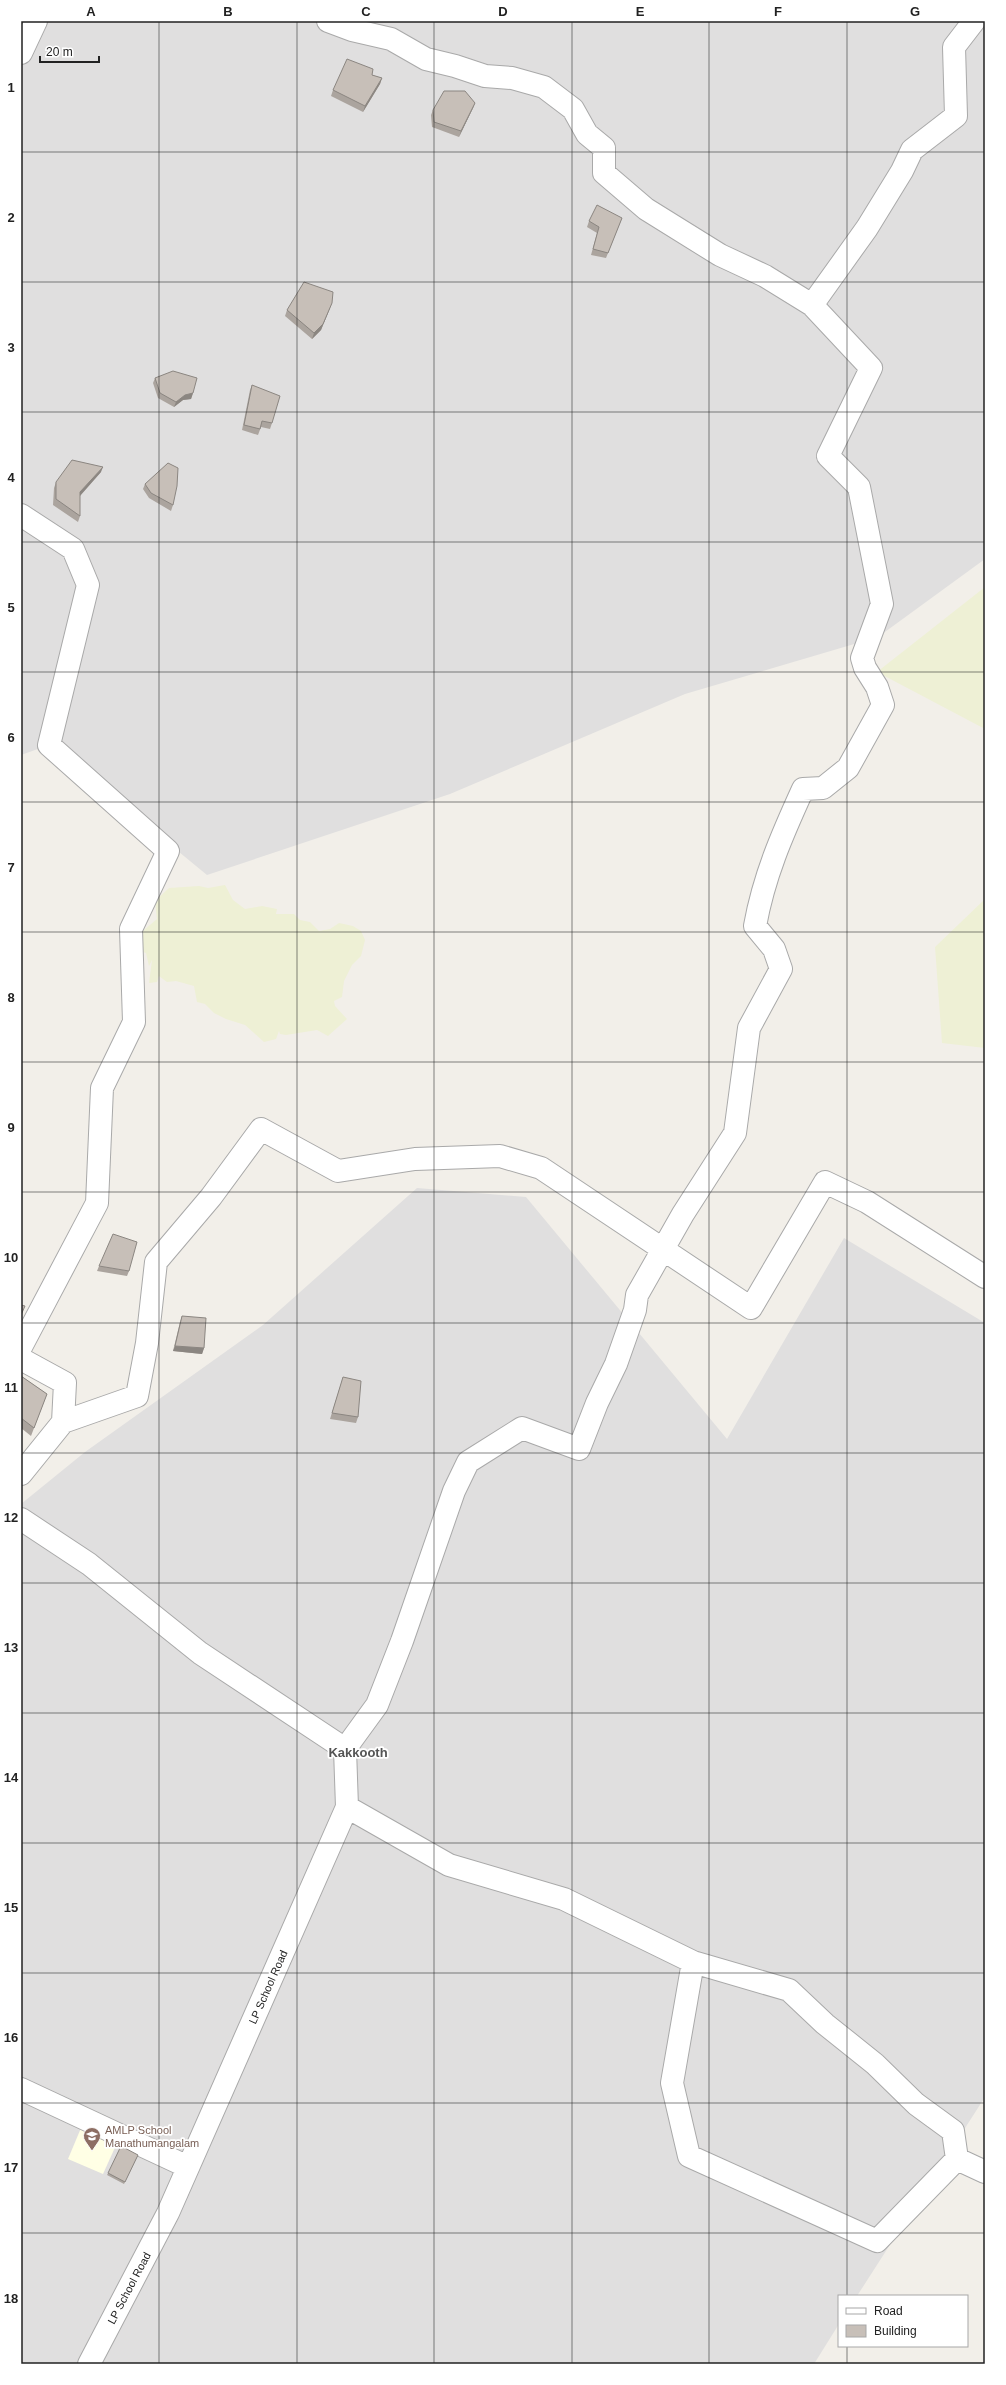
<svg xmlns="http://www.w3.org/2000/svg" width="1006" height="2385" font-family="Arial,sans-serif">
  <rect width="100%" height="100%" fill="#f2efe9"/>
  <path fill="#e0dfdf" d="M21,21H985V559L878,637L685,694L450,794L207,875L49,745L21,755Z
    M417,1188L526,1197L727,1439L844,1238L985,1323V2097L857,2296H839V2324L814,2364H21V1504L85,1452L263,1325Z"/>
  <path fill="#ffffe5" d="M81,2128L117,2143L103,2174L68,2159Z"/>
  <path fill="#eef0d5" d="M985,587V729L877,672Z
    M225,885L233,900L245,909L262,906L277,909L276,914H294L300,920L310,922L319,931L330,929L339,923L353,926L361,931L365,940L361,956L352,965L344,981L342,997L334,1001L335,1006L347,1019L328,1036L317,1030L286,1035L280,1034L279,1031L276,1039L264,1042L245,1025L226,1019L214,1013L205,1004L197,1002L194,986L176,981L167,982L159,976L157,982L149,983L152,960L149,966L146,953L140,951L138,935L157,919L155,901L169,888L199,886L208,888Z
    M985,899V1048L942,1043L935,947Z"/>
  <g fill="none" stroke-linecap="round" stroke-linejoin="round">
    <defs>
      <path id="minor" d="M328,21L352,30L391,39L426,59L455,66L485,76L512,78L544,87L573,109L587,134L604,148V173L646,209L720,255L765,276L812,305L867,228L902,171L912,150L956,116L954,47L974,21
        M21,53L36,21
        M21,515L73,549L88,585L49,745L168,851L131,929L134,1022L102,1088L97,1203L21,1347
        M21,1359L65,1383L63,1422L21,1474
        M63,1422L137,1396L147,1343L156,1262L211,1197L261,1129L338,1171L415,1159L500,1156L541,1168L751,1308L825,1182L867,1202L985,1277
        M21,1519L89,1564L200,1653L345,1749L347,1807L449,1865L564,1899L693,1962L672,2083L689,2156L877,2241L957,2159L985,2172
        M345,1749L377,1705L402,1641L454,1491L468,1462L522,1428L579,1449L597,1403L616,1364L635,1310L637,1295L683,1214L735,1133L749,1028L781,969L774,949L755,926C764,876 782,835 803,789L823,788L848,768L883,705L877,687L865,668L862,658L882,604L859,487L828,456L871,368L812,305
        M693,1962L789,1990L825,2024L875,2064L916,2104L953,2131L957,2159
        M21,2089L188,2167
        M89,2364L168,2213L347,1807"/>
    </defs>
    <use href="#minor" stroke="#a9a9a9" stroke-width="24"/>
    <use href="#minor" stroke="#fff" stroke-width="22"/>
  </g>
  <path fill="#aba49e" d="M372,75L382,78L380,84L363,112L331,96L333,90Z
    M475,103L473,108L459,137L432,127L431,115L433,110Z
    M622,218L606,258L591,255L597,233L587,227L589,221Z
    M330,308L321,330L312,339L285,316L287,310Z
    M155,378L193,393L191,399L183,400L174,407L158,398L153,383Z
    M252,385L272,423L270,429L261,427L258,435L242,430L250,390Z
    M101,472L80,496V516L78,522L53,505L54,488L56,482Z
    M145,484L173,505L171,511L149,498L143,489Z
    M99,1266L129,1271L127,1276L97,1271Z
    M182,1316L204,1348L202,1354L173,1351L180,1322Z
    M21,1376L47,1394L31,1436L21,1428Z
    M343,1377L358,1417L356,1423L330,1419Z
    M138,2155L124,2184L107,2175L108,2173Z"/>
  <path fill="#8b8681" d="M382,78L380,84L363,112L365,106Z
    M475,103L473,108L459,137L461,131Z
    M332,303L321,330L312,339L314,333Z
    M193,393L191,399L183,400L174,407L176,402L185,395Z
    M103,467L101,472L78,498L80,492Z
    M175,1346L204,1348L202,1354L173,1351Z"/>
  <path fill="#c7bfb8" stroke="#8b8681" d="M347,59L373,69L372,75L382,78L365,106L333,90Z
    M444,91H465L475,103L461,131L434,122L433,110Z
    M597,205L622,218L608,253L593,249L599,227L589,221Z
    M304,282L333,292L332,303L323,324L314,333L287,310Z
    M173,371L197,378L193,393L185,395L176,402L160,393L155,378Z
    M252,385L280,396L272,423L262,421L260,429L244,425Z
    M72,460L103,467L80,492V516L56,499V482Z
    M168,463L178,468L177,486L173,505L151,493L145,484Z
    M113,1234L137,1242L129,1271L99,1266Z
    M21,1305L25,1306L21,1315Z
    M182,1316L206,1318L204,1348L175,1346Z
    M21,1376L47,1394L34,1428L21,1418Z
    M343,1377L361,1381L358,1417L332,1413Z
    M121,2146L138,2155L125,2182L108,2173Z"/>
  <path fill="none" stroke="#222" stroke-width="1" stroke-opacity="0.55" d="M159,21V2364M297,21V2364M434,21V2364M572,21V2364M709,21V2364M847,21V2296M21,152H985M21,282H985M21,412H985M21,542H985M21,672H985M21,802H985M21,932H985M21,1062H985M21,1192H985M21,1323H985M21,1453H985M21,1583H985M21,1713H985M21,1843H985M21,1973H985M21,2103H985M21,2233H985M847,2346V2364"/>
  <defs>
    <symbol id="school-pin" viewBox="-11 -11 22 30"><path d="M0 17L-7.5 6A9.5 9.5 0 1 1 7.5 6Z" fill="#8d6e63" stroke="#fff"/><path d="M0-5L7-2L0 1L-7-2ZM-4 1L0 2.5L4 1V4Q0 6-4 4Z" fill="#fff"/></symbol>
  </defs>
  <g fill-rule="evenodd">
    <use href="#school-pin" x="82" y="2126" width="20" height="27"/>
  </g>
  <g text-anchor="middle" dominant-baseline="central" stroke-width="3.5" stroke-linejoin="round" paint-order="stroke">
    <g font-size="11" fill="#222" stroke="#fff">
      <text transform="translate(268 1987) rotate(-66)">LP School Road</text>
      <text transform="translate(129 2288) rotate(-62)">LP School Road</text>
    </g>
    <g font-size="11" fill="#785e54" stroke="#fff" text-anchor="start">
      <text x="105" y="2130">AMLP School<tspan x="105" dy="13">Manathumangalam</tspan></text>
    </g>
    <g font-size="13" font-weight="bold" fill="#555" stroke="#fff">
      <text x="358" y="1752">Kakkooth</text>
    </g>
  </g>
  <rect width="1006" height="2385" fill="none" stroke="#ffffff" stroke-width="44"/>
  <rect x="838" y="2295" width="130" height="52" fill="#ffffff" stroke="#a7a7a7"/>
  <rect x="846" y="2308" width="20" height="6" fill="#ffffff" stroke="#a7a7a7"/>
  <text x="874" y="2315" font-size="12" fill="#222222">Road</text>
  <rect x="846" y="2325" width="20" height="12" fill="#c7bfb8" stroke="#a7a7a7"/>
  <text x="874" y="2335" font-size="12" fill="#222222">Building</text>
  <path d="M40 56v6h59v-6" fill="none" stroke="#222222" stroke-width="2"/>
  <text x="46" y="56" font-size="12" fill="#222222" stroke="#ffffff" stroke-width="3" paint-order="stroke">20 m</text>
  <rect x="22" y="22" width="962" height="2341" fill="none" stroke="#222" stroke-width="1.5"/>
  <g font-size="13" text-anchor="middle" font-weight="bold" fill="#222">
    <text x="91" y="16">A</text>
    <text x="228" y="16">B</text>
    <text x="366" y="16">C</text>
    <text x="503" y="16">D</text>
    <text x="640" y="16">E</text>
    <text x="778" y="16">F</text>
    <text x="915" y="16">G</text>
    <text x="11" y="92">1</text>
    <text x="11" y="222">2</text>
    <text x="11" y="352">3</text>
    <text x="11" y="482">4</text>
    <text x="11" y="612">5</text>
    <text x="11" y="742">6</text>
    <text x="11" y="872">7</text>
    <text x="11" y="1002">8</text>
    <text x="11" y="1132">9</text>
    <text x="11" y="1262">10</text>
    <text x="11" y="1392">11</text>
    <text x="11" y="1522">12</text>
    <text x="11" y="1652">13</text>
    <text x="11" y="1782">14</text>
    <text x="11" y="1912">15</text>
    <text x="11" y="2042">16</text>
    <text x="11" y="2172">17</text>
    <text x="11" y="2303">18</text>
  </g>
</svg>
